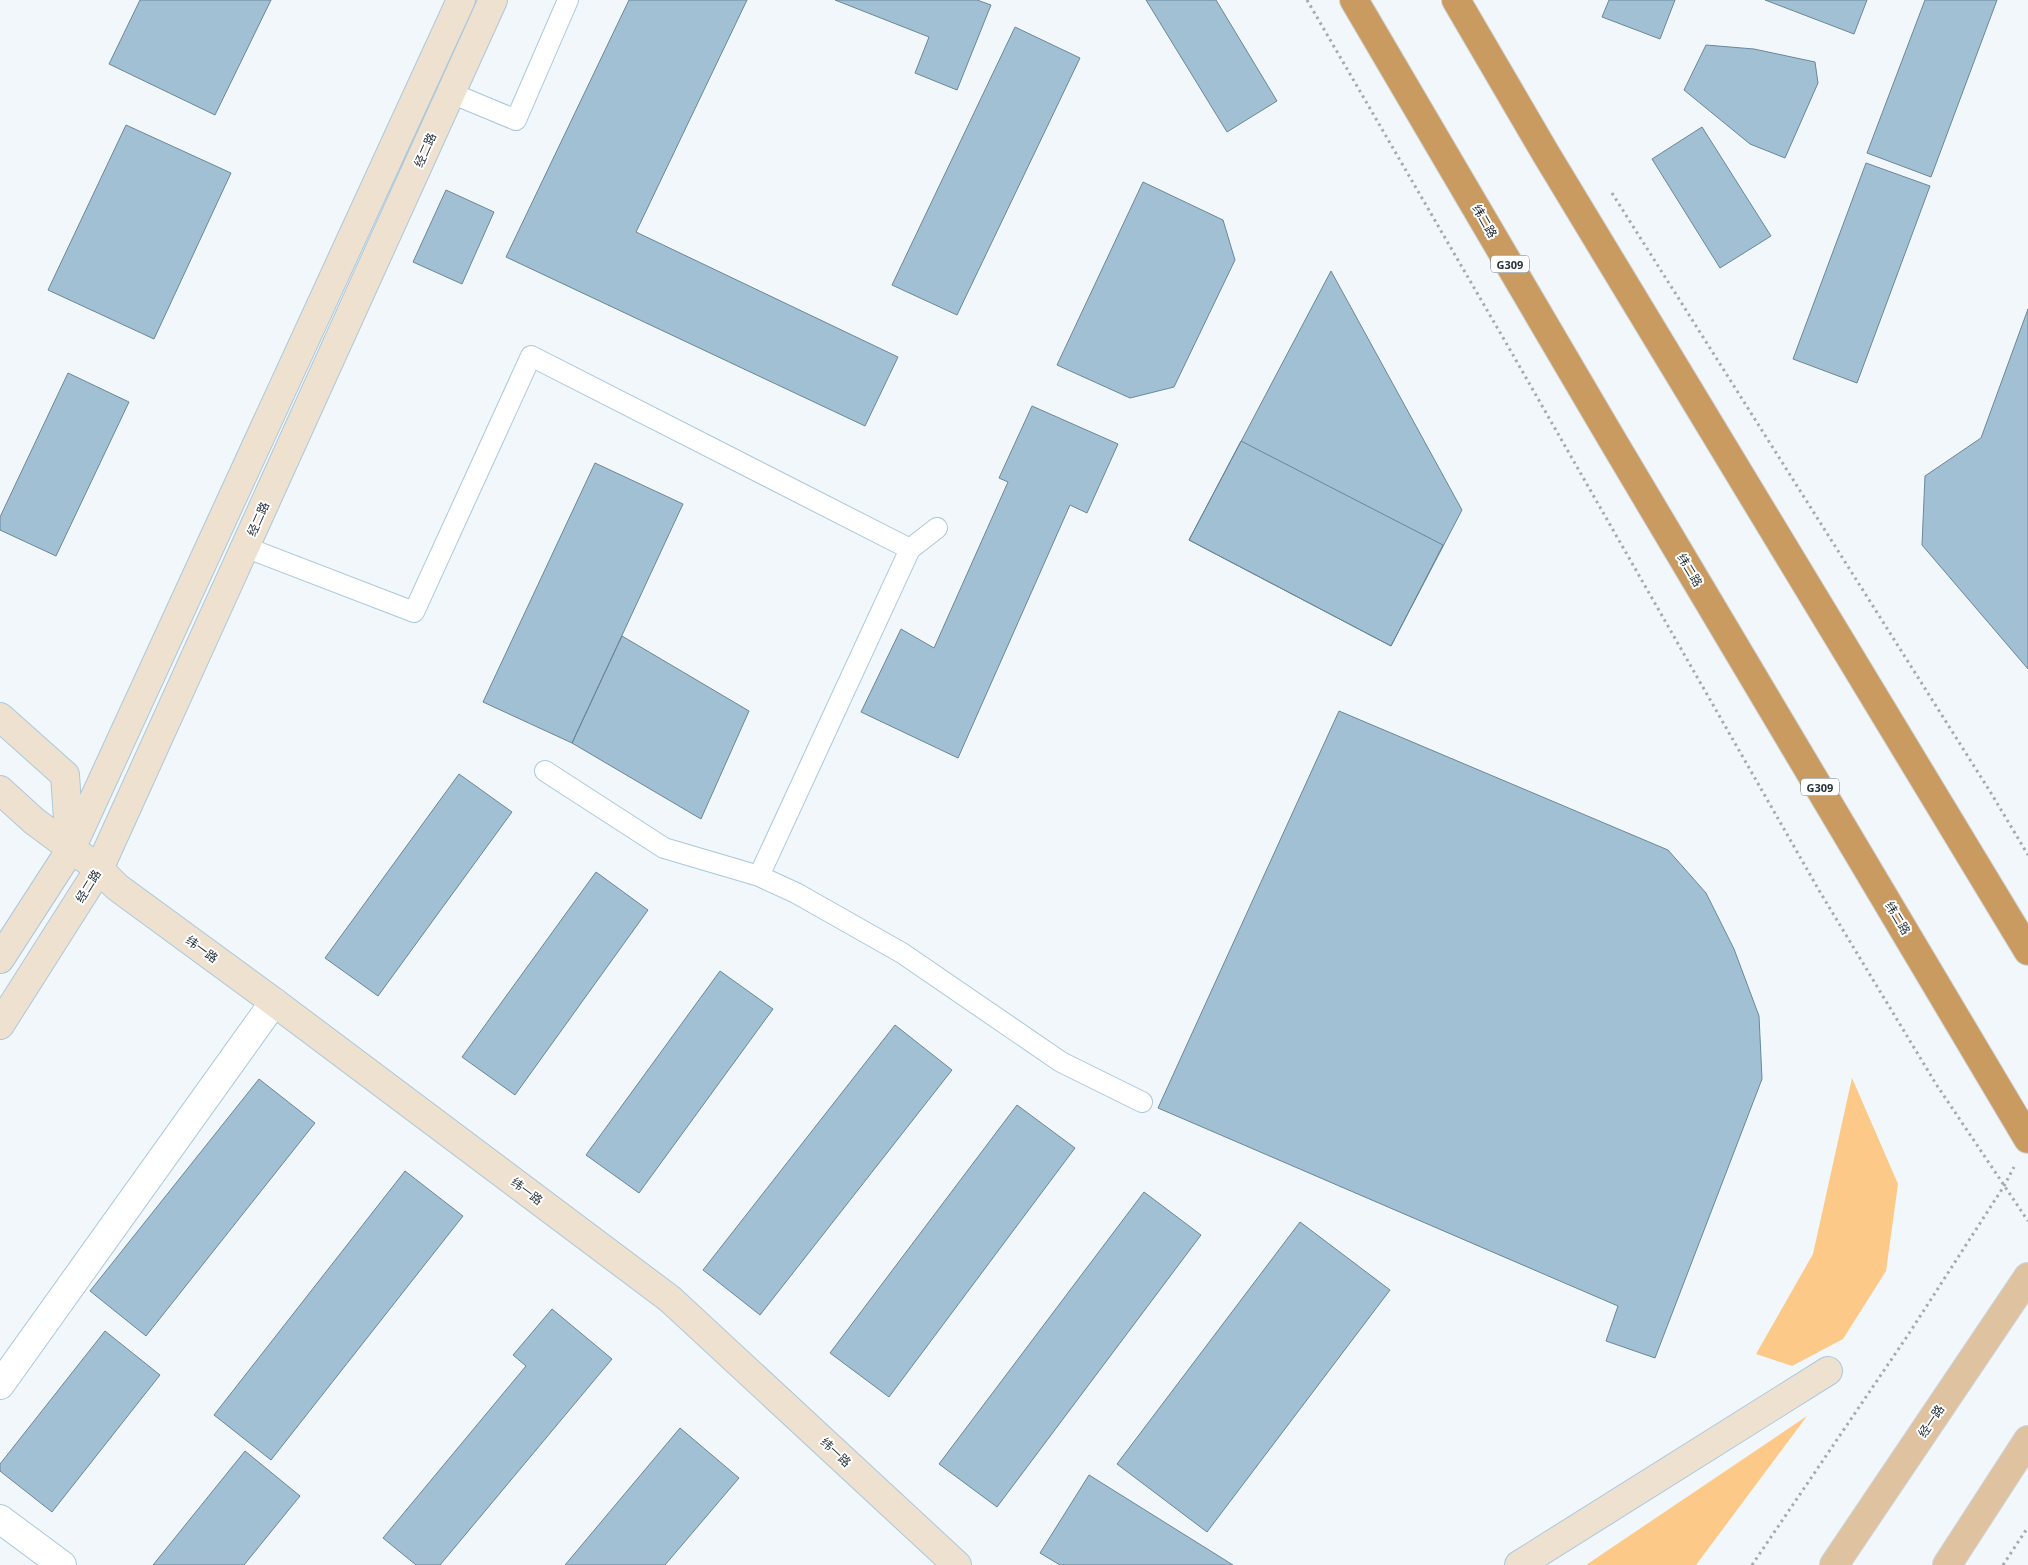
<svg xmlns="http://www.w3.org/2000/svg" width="2028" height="1565" font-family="'Open Sans','Noto Sans SC',sans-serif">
  <rect width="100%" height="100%" fill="#f1f7fb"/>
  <path fill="#fcc988" d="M1852,1078L1898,1184L1886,1271L1843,1339L1792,1366L1756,1354L1813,1254Z
    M1807,1416L1696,1565H1586Z"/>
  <path fill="#a2c0d4" stroke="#6a8799" d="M140,0H271L215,115L109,64Z
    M629,0H747L636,232L898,357L865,426L506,257Z
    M835,0H977L991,5L957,90L915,73L929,37Z
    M1146,0H1216L1277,101L1227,132Z
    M1609,0H1675L1660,39L1602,17Z
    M1765,0H1867L1854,34Z
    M1925,0H1997L1931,177L1867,153Z
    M1015,27L1080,58L957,315L892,285Z
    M1706,45L1754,49L1815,62L1818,83L1785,158L1750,144L1684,90Z
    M126,125L231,173L154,339L48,290Z
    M1702,127L1771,236L1720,268L1652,159Z
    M1866,163L1930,186L1857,383L1793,359Z
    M1143,182L1223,220L1235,260L1174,387L1130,398L1057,365Z
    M446,190L494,212L462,284L413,262Z
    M1331,271L1462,510L1391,646L1189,540Z
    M2028,309V669L1922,545L1925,476L1981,438Z
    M68,373L129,402L56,556L0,530V517Z
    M1032,406L1118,444L1087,513L1070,505L958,758L861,712L901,629L934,648L1008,482L999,478Z
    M1241,441L1443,545L1391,646L1189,540Z
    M595,463L683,504L572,743L483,702Z
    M622,636L749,711L701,819L572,743Z
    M1339,711L1668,850L1706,893L1734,949L1759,1016L1762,1079L1655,1358L1606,1341L1618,1306L1158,1108Z
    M459,774L512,812L378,996L325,958Z
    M596,872L648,910L515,1095L462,1057Z
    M720,971L773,1009L639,1193L586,1155Z
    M895,1025L952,1070L760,1315L703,1270Z
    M259,1079L315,1123L146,1336L90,1291Z
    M1017,1105L1075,1148L889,1397L830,1353Z
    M405,1171L463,1216L271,1460L214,1415Z
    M1144,1192L1201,1235L997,1507L939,1464Z
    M1300,1222L1390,1290L1207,1532L1117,1464Z
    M552,1309L612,1359L440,1565H416L383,1538L526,1366L513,1355Z
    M105,1331L160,1375L52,1512L0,1471V1464Z
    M680,1428L739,1478L665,1565H565Z
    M245,1451L300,1496L244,1565H153Z
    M1089,1475L1233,1565H1060L1040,1553Z"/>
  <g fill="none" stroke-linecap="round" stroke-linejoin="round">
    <defs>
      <path id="lane" d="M451,93L516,120L568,0
        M245,547L414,612L531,356L910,549L937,528
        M545,771L664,848L759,876L910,549
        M759,876L796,893L902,953L1061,1062L1142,1102"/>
      <path id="street" d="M0,1385L274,1002
        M0,1519L62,1565"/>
      <path id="secondary" d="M0,717L65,775L70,848
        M0,790L34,821L99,869L117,887L274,1002L670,1299L957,1565
        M0,959L71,849L461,0
        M0,1025L99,869L493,0
        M1519,1565L1828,1371"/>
      <path id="primary" d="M1834,1565L2028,1277
        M1947,1565L2028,1440"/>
      <path id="highway" d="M1354,0L1610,436L2028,1139
        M1456,0L1546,154L2028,951"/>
    </defs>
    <use href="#lane" stroke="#aac8dc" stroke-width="22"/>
    <use href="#street" stroke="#aac8dc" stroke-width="30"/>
    <use href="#secondary" stroke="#aac8dc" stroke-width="30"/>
    <use href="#primary" stroke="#cfd2d4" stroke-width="30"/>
    <use href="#highway" stroke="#cfd2d4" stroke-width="30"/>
    <path stroke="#a2abb0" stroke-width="3" stroke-dasharray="2.5 4" stroke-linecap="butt" d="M1307,0L1509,348L1820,892L1936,1084L2028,1221
      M1612,193L1991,793L2028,855
      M1752,1565L1908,1335L2004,1186L2014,1167
      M2003,1565L2028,1527"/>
    <use href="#lane" stroke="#fff" stroke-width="20"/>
    <use href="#street" stroke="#fff" stroke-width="28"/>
    <use href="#secondary" stroke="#efe1cf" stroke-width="28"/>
    <use href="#primary" stroke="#dfc3a0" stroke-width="28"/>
    <use href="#highway" stroke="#c99b60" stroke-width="28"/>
  </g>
  <g text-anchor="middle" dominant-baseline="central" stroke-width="4" stroke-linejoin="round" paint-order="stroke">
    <g fill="#fff" stroke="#677075" stroke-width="1">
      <rect x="1491" y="255.5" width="38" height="17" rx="4"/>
      <rect x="1801" y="778.5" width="38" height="17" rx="4"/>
    </g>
    <g font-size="11" font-weight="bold" fill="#26323a">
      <text x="1510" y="264">G309</text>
      <text x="1820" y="787">G309</text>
    </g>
    <g font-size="12" fill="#26323a" stroke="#fff">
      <text transform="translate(425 150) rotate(-66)">经二路</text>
      <text transform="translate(1485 221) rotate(60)">纬二路</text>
      <text transform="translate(258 519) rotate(-66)">经二路</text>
      <text transform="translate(1690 570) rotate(59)">纬二路</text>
      <text transform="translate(88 886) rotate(-58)">经二路</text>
      <text transform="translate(1898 918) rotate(59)">纬二路</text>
      <text transform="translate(202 949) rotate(36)">纬一路</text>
      <text transform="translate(527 1191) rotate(37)">纬一路</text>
      <text transform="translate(1931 1421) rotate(-56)">经一路</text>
      <text transform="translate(836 1452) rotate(43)">纬一路</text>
    </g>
  </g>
</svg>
